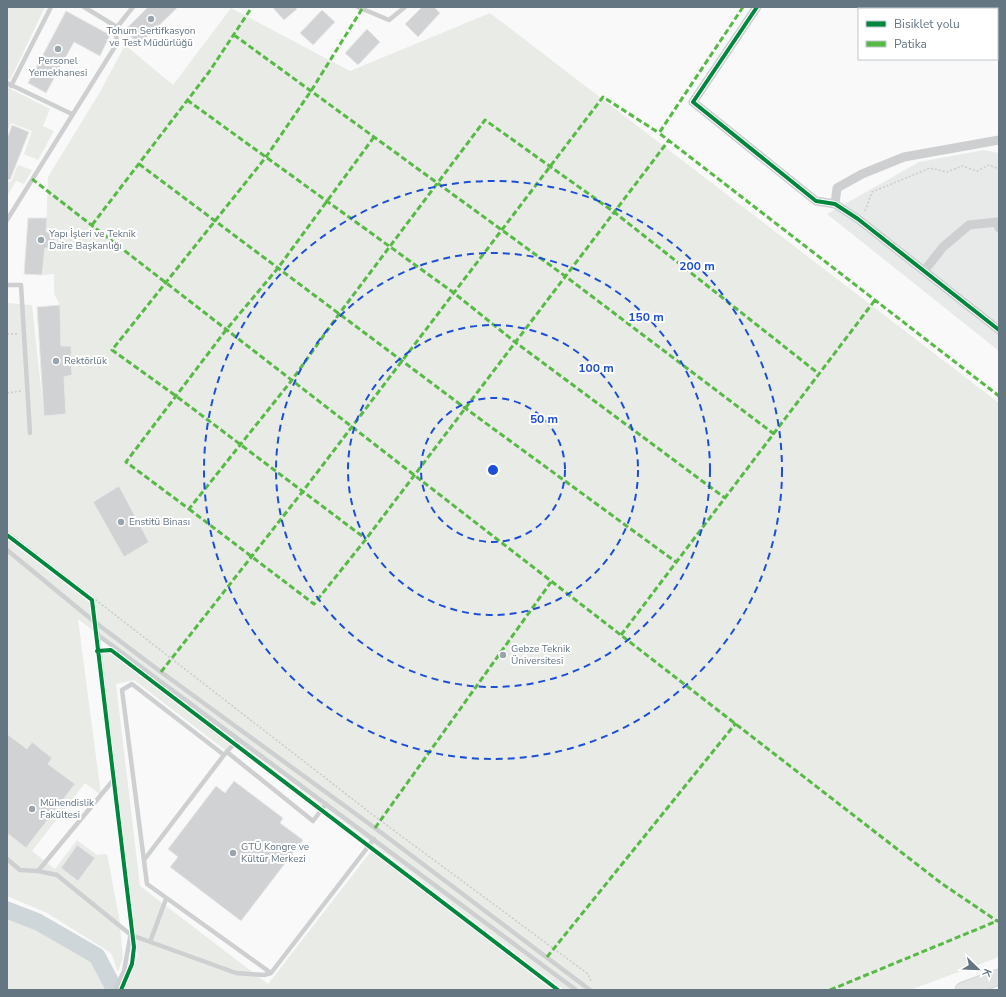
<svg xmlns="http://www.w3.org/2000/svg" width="1006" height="997" font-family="'Nunito Sans',sans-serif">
  <rect width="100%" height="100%" fill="#f9f9f9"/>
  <path fill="#e8e9e9" d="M984,150L999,153V351L827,214L919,162Z"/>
  <path fill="#e8ebe6" d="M7,7H45L10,80L7,78Z
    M231,8L350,71L490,13L999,403V957L910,990H564L78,619L101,795L85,783L32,851L55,869L77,840L97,855L107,854L119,917L123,957L118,972L111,953L47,913L7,896V303L32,305L44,416L66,414L64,377L72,375L71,346H61L60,305L54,294V274L42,275L45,248H55V232H46L48,177L100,92L125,45L173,85Z
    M7,87L50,109L43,126L54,131L38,160L24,154L32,131L11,123L7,133Z
    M18,165L32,170L24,184L16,181L7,196V181L11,182Z
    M111,651L231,742L225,750L134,680L116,684L140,886L268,984L372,850L552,990H124L138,956L101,653Z
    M7,910L38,922L97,956L115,990H7Z"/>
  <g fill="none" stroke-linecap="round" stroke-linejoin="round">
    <path stroke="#ced6d9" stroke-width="17" d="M7,910L38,922L97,956L115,990"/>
  </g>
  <path fill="#d0d2d3" stroke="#e8e8e8" d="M148,7H178L139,45L125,30Z
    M272,7H295L297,9L284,20Z
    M422,7H434L440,13L418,37L405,24Z
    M322,10L335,22L313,45L300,33Z
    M66,11L110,35L100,56L74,42L46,93L28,83Z
    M367,29L380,42L358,65L345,53Z
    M12,125L29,132L10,180L7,179V139Z
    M28,218H47L46,232H55V248H45L42,275L24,274Z
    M60,305L61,346H71L72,375L64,377L66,414L44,416L37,307Z
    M119,486L149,542L124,557L93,502Z
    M7,734L27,749L32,742L52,758L48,764L75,784L26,848L7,833Z
    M234,781L283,818L280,823L303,840L241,921L170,867L178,857L168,849L216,786L225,793Z
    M77,845L95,858L78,881L61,868Z"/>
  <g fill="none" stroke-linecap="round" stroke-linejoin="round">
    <defs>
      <path id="trunk" d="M963,990L999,977"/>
    </defs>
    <use href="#trunk" stroke="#d5d6d6" stroke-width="17"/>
    <path stroke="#cbcccd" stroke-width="1.5" stroke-dasharray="2 2" stroke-linecap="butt" d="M865,211L872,192L930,168L947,172L962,166L977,171L989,165L999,169
      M7,334H17
      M7,393L21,391
      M7,531L373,815L588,974L591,981"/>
    <path stroke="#cecfd0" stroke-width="4.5" d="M84,7L117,27
      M358,7L389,20L405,7
      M7,83L72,114
      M11,86L51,7
      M7,220L116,45L117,27L133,7
      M7,285H21L30,433
      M7,550L96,623L161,672L375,828L590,990
      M96,623L132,927L124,971L115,990
      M98,635L576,990
      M227,752L313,821L326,804
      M224,755L132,684L122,690L147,884L271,973
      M7,859L20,870L38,871L115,778
      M144,860L224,755L238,739
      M38,871L57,875L131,935L236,973L264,975L271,973L374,839
      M150,942L166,899"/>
    <path stroke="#cecfd0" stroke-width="9" d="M757,7L693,102L816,201L835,204L858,219L999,330
      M835,204L837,188L862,174L904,157L999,140
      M924,271L943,247L969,225L997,222L999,228"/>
    <use href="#trunk" stroke="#e1e2e2" stroke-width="15"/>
    <path stroke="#58b947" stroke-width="3" stroke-dasharray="6 3" stroke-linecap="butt" d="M743,7L659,133L999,396
      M362,9L311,91L266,157L112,350L176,396L366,539
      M234,35L565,276L774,434
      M187,100L454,293L515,342L725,498
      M374,137L278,268L226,330L126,462L189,509L292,380L339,314L485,120L614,212L819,374
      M139,164L465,408L676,562
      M32,179L941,883L997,921L999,920
      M92,225L209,72L252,7
      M189,509L314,604L366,539L669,140
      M621,635L875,300
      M161,672L303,491L603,97L659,133
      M375,828L551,582
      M547,957L736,723
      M830,990L997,921"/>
    <defs>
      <path id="cycleway" d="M757,7L693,102L816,201L835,204L858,219L999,330
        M7,535L92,600L134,947L132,964L121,990
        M97,651L111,650L558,990"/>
    </defs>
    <use href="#cycleway" stroke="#fff" stroke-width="6"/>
    <use href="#cycleway" stroke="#00873e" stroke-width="4"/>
  </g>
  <g fill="none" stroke="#1d4ed8" stroke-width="2" stroke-dasharray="7 5">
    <circle cx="493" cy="470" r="72"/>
    <circle cx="493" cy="470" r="145"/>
    <circle cx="493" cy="470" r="217"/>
    <circle cx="493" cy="470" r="289"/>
  </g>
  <g fill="#99a4ac" stroke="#fff" stroke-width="1.5">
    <circle cx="151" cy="19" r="4"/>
    <circle cx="58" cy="49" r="4"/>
    <circle cx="41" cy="240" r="4"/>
    <circle cx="56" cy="361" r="4"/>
    <circle cx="121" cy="522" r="4"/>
    <circle cx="503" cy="655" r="4"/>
    <circle cx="32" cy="809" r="4"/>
    <circle cx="233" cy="853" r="4"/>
  </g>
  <g text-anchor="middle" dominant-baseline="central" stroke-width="4" stroke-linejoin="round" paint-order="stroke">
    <g font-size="10" fill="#657683" stroke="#fff" text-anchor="start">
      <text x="151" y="31" text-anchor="middle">Tohum Sertifkasyon<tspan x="151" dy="12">ve Test Müdürlüğü</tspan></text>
      <text x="58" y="61" text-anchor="middle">Personel<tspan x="58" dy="12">Yemekhanesi</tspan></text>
      <text x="49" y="234">Yapı İşleri ve Teknik<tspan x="49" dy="12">Daire Başkanlığı</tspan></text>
      <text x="64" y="361">Rektörlük</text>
      <text x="129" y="522">Enstitü Binası</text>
      <text x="511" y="649">Gebze Teknik<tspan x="511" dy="12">Üniversitesi</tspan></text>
      <text x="40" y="803">Mühendislik<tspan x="40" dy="12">Fakültesi</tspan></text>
      <text x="241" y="847">GTÜ Kongre ve<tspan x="241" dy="12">Kültür Merkezi</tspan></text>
    </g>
  </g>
  <circle cx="493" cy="470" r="6" fill="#1d4ed8" stroke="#fff" stroke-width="2"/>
  <g font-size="12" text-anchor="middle" font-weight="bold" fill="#1d4ed8" stroke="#fff" stroke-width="4" stroke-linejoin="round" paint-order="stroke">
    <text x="697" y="270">200 m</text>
    <text x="646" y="321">150 m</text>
    <text x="596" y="372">100 m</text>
    <text x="544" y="423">50 m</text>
  </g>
  <rect width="1006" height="997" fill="none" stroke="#657683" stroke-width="16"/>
  <rect x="858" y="8" width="140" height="52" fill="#ffffff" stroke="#c1c8cd"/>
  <rect x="866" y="21" width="20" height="6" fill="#00873e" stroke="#c1c8cd"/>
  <text x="894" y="28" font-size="12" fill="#657683">Bisiklet yolu</text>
  <rect x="866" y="41" width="20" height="6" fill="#58b947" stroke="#c1c8cd"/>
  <text x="894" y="48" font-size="12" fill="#657683">Patika</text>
  <g transform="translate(978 969) rotate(113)" stroke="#ffffff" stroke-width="3" paint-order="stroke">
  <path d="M0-3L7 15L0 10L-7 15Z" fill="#657683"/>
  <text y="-6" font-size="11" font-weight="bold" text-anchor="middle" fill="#657683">K</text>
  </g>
</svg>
